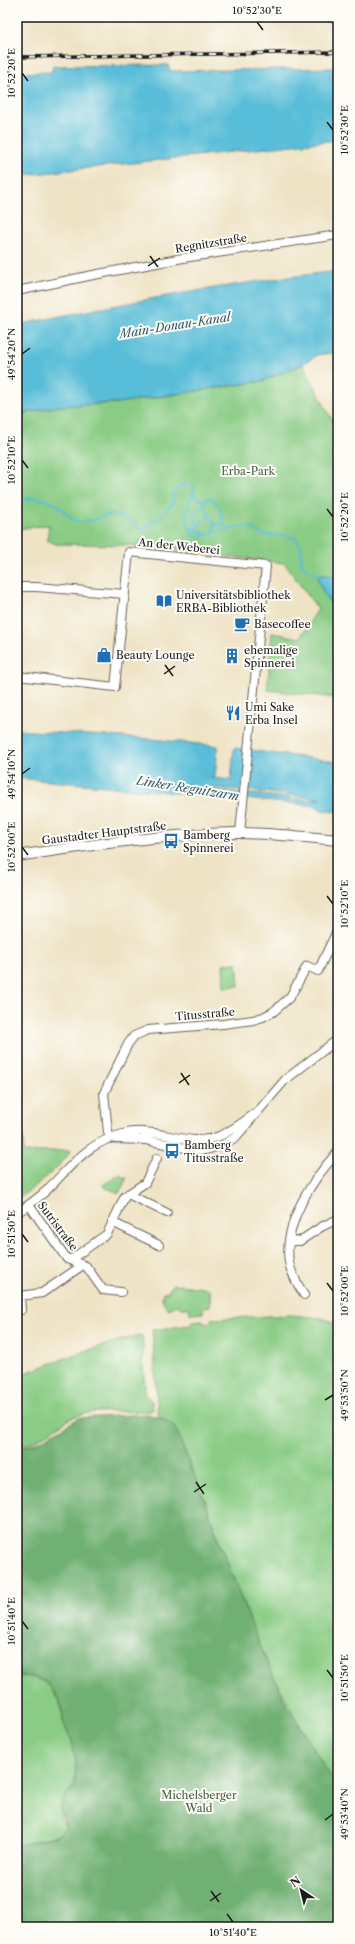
<svg xmlns="http://www.w3.org/2000/svg" width="355" height="1944" font-family="'Libre Caslon Text',serif">
  <rect width="100%" height="100%" fill="#fdfcf7"/>
  <filter id="ink" filterUnits="userSpaceOnUse"><feTurbulence type="fractalNoise" baseFrequency=".025" numOctaves="2"/><feDisplacementMap in="SourceGraphic" scale="8" xChannelSelector="R" yChannelSelector="G"/><feConvolveMatrix kernelMatrix="1 2 1 2 8 2 1 2 1" color-interpolation-filters="sRGB"/></filter>
  <filter id="wash" filterUnits="userSpaceOnUse"><feTurbulence type="fractalNoise" baseFrequency=".012" numOctaves="4" result="noise"/><feDisplacementMap in="SourceGraphic" scale="16" xChannelSelector="R" yChannelSelector="G"/><feGaussianBlur stdDeviation="0.9" result="paint"/><feColorMatrix in="noise" values="0 0 0 0 0 0 0 0 0 0 0 0 0 0 0 0 0 1.4 0 .05"/><feComposite in="paint" operator="in"/></filter>
  <g filter="url(#wash)">
    <rect width="100%" height="100%" fill="#efe3c5"/>
    <path fill="#8acc85" stroke="#537450" d="M303,364L338,431V483L335,499L338,505V698L267,690L272,633L300,638L318,609L284,563L126,545L56,544L47,540L49,525L17,529V415L59,406L117,403L262,381Z
      M237,963L239,986L224,987L223,964Z
      M17,1093H19L24,1153L70,1150C68,1162 28,1192 17,1199Z
      M118,1175L127,1178L119,1193L104,1187L103,1185Z
      M173,1284L210,1289V1306L203,1307V1313L190,1314V1308H182L177,1305L169,1309C162,1304 161,1300 163,1292H168Z
      M289,1315L322,1318L338,1324V1788C310,1744 284,1701 263,1653C248,1618 234,1582 221,1546C213,1524 206,1500 196,1478C188,1461 177,1423 159,1417L158,1412L152,1330L191,1325L192,1321L202,1320L205,1324L212,1322L211,1319Z
      M139,1335L142,1336L143,1340V1367L146,1396L152,1401L153,1410L150,1411C130,1412 95,1409 76,1416C61,1422 34,1446 19,1446L17,1442V1376L82,1352Z
      M17,1673L20,1676L34,1677L44,1681L50,1686L62,1708L63,1723L72,1741L73,1752L76,1760L75,1784L62,1801L61,1805V1818L65,1827L63,1831L54,1837L17,1845Z"/>
    <path fill="#6fb072" stroke="#466647" d="M147,1414L164,1419L173,1425L179,1436L185,1454L199,1485L221,1547L263,1653L287,1706L338,1788V1927H17V1845C27,1843 65,1839 65,1826C64,1818 59,1811 62,1802C64,1794 71,1791 75,1784L76,1758L72,1751V1741L63,1723L62,1708L57,1697L46,1682L31,1677L20,1676L17,1673V1446L22,1448L42,1440L79,1418Z"/>
    <path fill="#59bdd8" stroke="#3a6c7a" fill-rule="evenodd" d="M168,65L170,71L338,68V140L17,176V73L51,72L53,66Z
      M338,271V352L317,355L303,364L262,381L117,403L59,406L17,415V325C123,303 230,283 338,271Z
      M324,575L338,577V609C326,602 321,589 317,576Z
      M17,730L152,739L218,746L215,777L211,778L231,780L234,748L338,762V812L321,810L320,808L308,805L17,778ZM203,787L254,791L322,799L309,800L203,789Z"/>
    <g fill="none" stroke-linecap="round" stroke-linejoin="round">
      <path stroke="#59bdd8" stroke-width="2" d="M192,495L204,501
        M17,503L30,498L42,499L58,505L72,519L77,521H90L112,514L128,519L142,530C149,525 154,520 162,516C165,510 170,507 174,502L172,495C177,488 181,484 190,483L195,489C187,506 182,518 193,535L201,537L214,532L215,525L204,507L205,499L212,498C223,506 220,521 229,530L236,527H250L264,535H282L295,538L301,545L302,565L318,577
        M216,525L224,523
        M189,527L207,535
        M194,529L197,521L192,515L204,507
        M198,530L201,523L209,516
        M215,532L229,530"/>
    </g>
  </g>
  <g filter="url(#ink)">
    <g fill="none" stroke-linecap="round" stroke-linejoin="round">
      <defs>
        <path id="minor" d="M326,17L338,18
          M17,291L88,276L183,258L338,235
          M17,587H36L125,594
          M17,676L115,687L129,552L266,566L240,833
          M110,1139L108,1132L104,1093L128,1044L134,1036L148,1030L223,1024L253,1020L263,1017L273,1012L290,997L307,966L318,971L338,929
          M115,1139L146,1140L195,1150H206L222,1145L236,1137L285,1080L338,1039
          M128,1194L167,1213
          M29,1205L67,1259L86,1266L103,1290L121,1292
          M17,1213C28,1205 39,1198 48,1189C73,1164 87,1143 123,1134C156,1125 186,1148 217,1137C230,1132 241,1124 253,1115
          M112,1222L159,1245
          M289,1241H300L321,1227L338,1219
          M70,1260L107,1234L125,1196L145,1183L157,1158
          M304,1295C298,1285 291,1274 289,1262C283,1223 313,1178 338,1152
          M21,1310L20,1296L42,1293L83,1265"/>
        <path id="tertiary" d="M17,856C90,845 164,834 238,833C271,833 305,837 338,840"/>
      </defs>
      <use href="#minor" stroke="#666257" stroke-width="10"/>
      <use href="#tertiary" stroke="#666257" stroke-width="12"/>
      <use href="#minor" stroke="#fff" stroke-width="8"/>
      <use href="#tertiary" stroke="#fff" stroke-width="10"/>
      <defs>
        <path id="rail" d="M17,57L338,52"/>
      </defs>
      <use href="#rail" stroke="#1c1c1c" stroke-width="3.5"/>
      <use href="#rail" stroke="#fdfcf7" stroke-width="2" stroke-dasharray="6" stroke-linecap="butt"/>
    </g>
  </g>
  <path fill="none" stroke="#1c1c1c" stroke-width="1.5" d="M257,22L263,30M22,73L28,81M327,122L333,130M150,256L158,267M148,266L160,258M22,354L30,348M22,460L28,468M327,509L333,517M165,665L173,676M164,674L175,666M22,774L30,768M22,847L28,855M327,896L333,904M181,1073L189,1085M179,1083L190,1075M22,1234L28,1242M327,1283L333,1291M325,1400L333,1395M196,1482L204,1494M194,1492L206,1484M22,1621L28,1629M327,1670L333,1678M325,1820L333,1814M211,1891L219,1902M210,1901L221,1893M227,1914L233,1922"/>
  <defs>
    <symbol id="library-bare" viewBox="-9 -9 18 18"><path d="M-6-4Q-3-5.5-.7-3.5V5Q-3 3-6 4ZM6-4Q3-5.5 .7-3.5V5Q3 3 6 4Z" fill="#1f6fb2" stroke="#fdfcf7" stroke-width="2.5" paint-order="stroke"/></symbol>
    <symbol id="cafe-bare" viewBox="-9 -9 18 18"><path d="M-5.5-4.5H6V0H3Q3 3.5 0 3.5H-2.5Q-5.5 3.5-5.5 0ZM3-3.2v2h1.7v-2ZM-6 4.5H4V6H-6Z" fill="#1f6fb2" stroke="#fdfcf7" stroke-width="2.5" paint-order="stroke"/></symbol>
    <symbol id="shop-bare" viewBox="-9 -9 18 18"><path d="M-5-2.5h2.3a2.7 3.5 0 0 1 5.4 0H5L5.5 6h-11ZM-1.5-2.5h3a1.5 2.3 0 0 0-3 0Z" fill="#1f6fb2" stroke="#fdfcf7" stroke-width="2.5" paint-order="stroke"/></symbol>
    <symbol id="building-bare" viewBox="-9 -9 18 18"><path d="M-4-6H4V6H1V3H-1V6H-4ZM-2.5-4.3h1.7v1.8h-1.7ZM.8-4.3h1.7v1.8H.8ZM-2.5-1h1.7V.8h-1.7ZM.8-1h1.7V.8H.8Z" fill="#1f6fb2" stroke="#fdfcf7" stroke-width="2.5" paint-order="stroke"/></symbol>
    <symbol id="restaurant-bare" viewBox="-9 -9 18 18"><path d="M-5-6h1v4h1v-4h1v4h1v-4h1v5L-1.5 .5V6h-2V.5L-5-1ZM5-6V6H3V1.5H1.5Q1.5-4 5-6Z" fill="#1f6fb2" stroke="#fdfcf7" stroke-width="2.5" paint-order="stroke"/></symbol>
    <symbol id="bus-bare" viewBox="-9 -9 18 18"><path d="M-5-6H5V4H4V6H2V4H-2V6H-4V4H-5ZM-3.5-4V0h7V-4ZM-3.5 1.2v1.5H-2V1.2ZM2 1.2v1.5H3.5V1.2Z" fill="#1f6fb2" stroke="#fdfcf7" stroke-width="2.5" paint-order="stroke"/></symbol>
  </defs>
  <g fill-rule="evenodd">
    <use href="#library-bare" x="153" y="590" width="22" height="22"/>
    <use href="#cafe-bare" x="231" y="613" width="22" height="22"/>
    <use href="#shop-bare" x="93" y="644" width="22" height="22"/>
    <use href="#building-bare" x="221" y="645" width="22" height="22"/>
    <use href="#restaurant-bare" x="222" y="702" width="22" height="22"/>
    <use href="#bus-bare" x="160" y="830" width="22" height="22"/>
    <use href="#bus-bare" x="161" y="1140" width="22" height="22"/>
  </g>
  <g text-anchor="middle" dominant-baseline="central" stroke-width="4" stroke-linejoin="round" paint-order="stroke">
    <g font-size="11" fill="#1c1c1c" stroke="#fdfcf7">
      <text transform="translate(211 243) rotate(-9)">Regnitzstraße</text>
      <text transform="translate(179 546) rotate(6)">An der Weberei</text>
      <text transform="translate(104 833) rotate(-7)">Gaustadter Hauptstraße</text>
      <text transform="translate(205 1014) rotate(-5)">Titusstraße</text>
      <text transform="translate(58 1226) rotate(53)">Sutristraße</text>
    </g>
    <g font-size="11" fill="#486246" stroke="#fdfcf7">
      <text x="248" y="471">Erba-Park</text>
      <text x="199" y="1795">Michelsberger<tspan x="199" dy="13">Wald</tspan></text>
    </g>
    <g font-size="11" fill="#1c1c1c" stroke="#fdfcf7" text-anchor="start">
      <text x="176" y="595">Universitätsbibliothek<tspan x="176" dy="13">ERBA-Bibliothek</tspan></text>
      <text x="254" y="624">Basecoffee</text>
      <text x="244" y="650">ehemalige<tspan x="244" dy="13">Spinnerei</tspan></text>
      <text x="116" y="655">Beauty Lounge</text>
      <text x="245" y="707">Umi Sake<tspan x="245" dy="13">Erba Insel</tspan></text>
      <text x="183" y="835">Bamberg<tspan x="183" dy="13">Spinnerei</tspan></text>
      <text x="184" y="1145">Bamberg<tspan x="184" dy="13">Titusstraße</tspan></text>
    </g>
    <g font-size="12" font-style="italic" fill="#345c67" stroke="#fdfcf7">
      <text transform="translate(175 325) rotate(-9)">Main-Donau-Kanal</text>
      <text transform="translate(188 788) rotate(9)">Linker Regnitzarm</text>
    </g>
  </g>
  <rect width="355" height="1944" fill="none" stroke="#fdfcf7" stroke-width="44"/>
  <g transform="translate(301 1890) rotate(325)" stroke="#fdfcf7" stroke-width="3" paint-order="stroke">
  <path d="M0-3L7 15L0 10L-7 15Z" fill="#1c1c1c"/>
  <text y="-6" font-size="11" font-weight="bold" text-anchor="middle" fill="#1c1c1c">N</text>
  </g>
  <rect x="22" y="22" width="311" height="1900" fill="none" stroke="#1c1c1c" stroke-width="1.5"/>
  <g font-size="10" text-anchor="middle" fill="#1c1c1c">
    <text x="257" y="14">10°52'30"E</text>
    <text transform="translate(11 73) rotate(-90)" y="4">10°52'20"E</text>
    <text transform="translate(344 130) rotate(-90)" y="4">10°52'30"E</text>
    <text transform="translate(11 354) rotate(-90)" y="4">49°54'20"N</text>
    <text transform="translate(11 460) rotate(-90)" y="4">10°52'10"E</text>
    <text transform="translate(344 517) rotate(-90)" y="4">10°52'20"E</text>
    <text transform="translate(11 774) rotate(-90)" y="4">49°54'10"N</text>
    <text transform="translate(11 847) rotate(-90)" y="4">10°52'00"E</text>
    <text transform="translate(344 904) rotate(-90)" y="4">10°52'10"E</text>
    <text transform="translate(11 1234) rotate(-90)" y="4">10°51'50"E</text>
    <text transform="translate(344 1291) rotate(-90)" y="4">10°52'00"E</text>
    <text transform="translate(344 1395) rotate(-90)" y="4">49°53'50"N</text>
    <text transform="translate(11 1621) rotate(-90)" y="4">10°51'40"E</text>
    <text transform="translate(344 1678) rotate(-90)" y="4">10°51'50"E</text>
    <text transform="translate(344 1814) rotate(-90)" y="4">49°53'40"N</text>
    <text x="233" y="1936">10°51'40"E</text>
  </g>
</svg>
